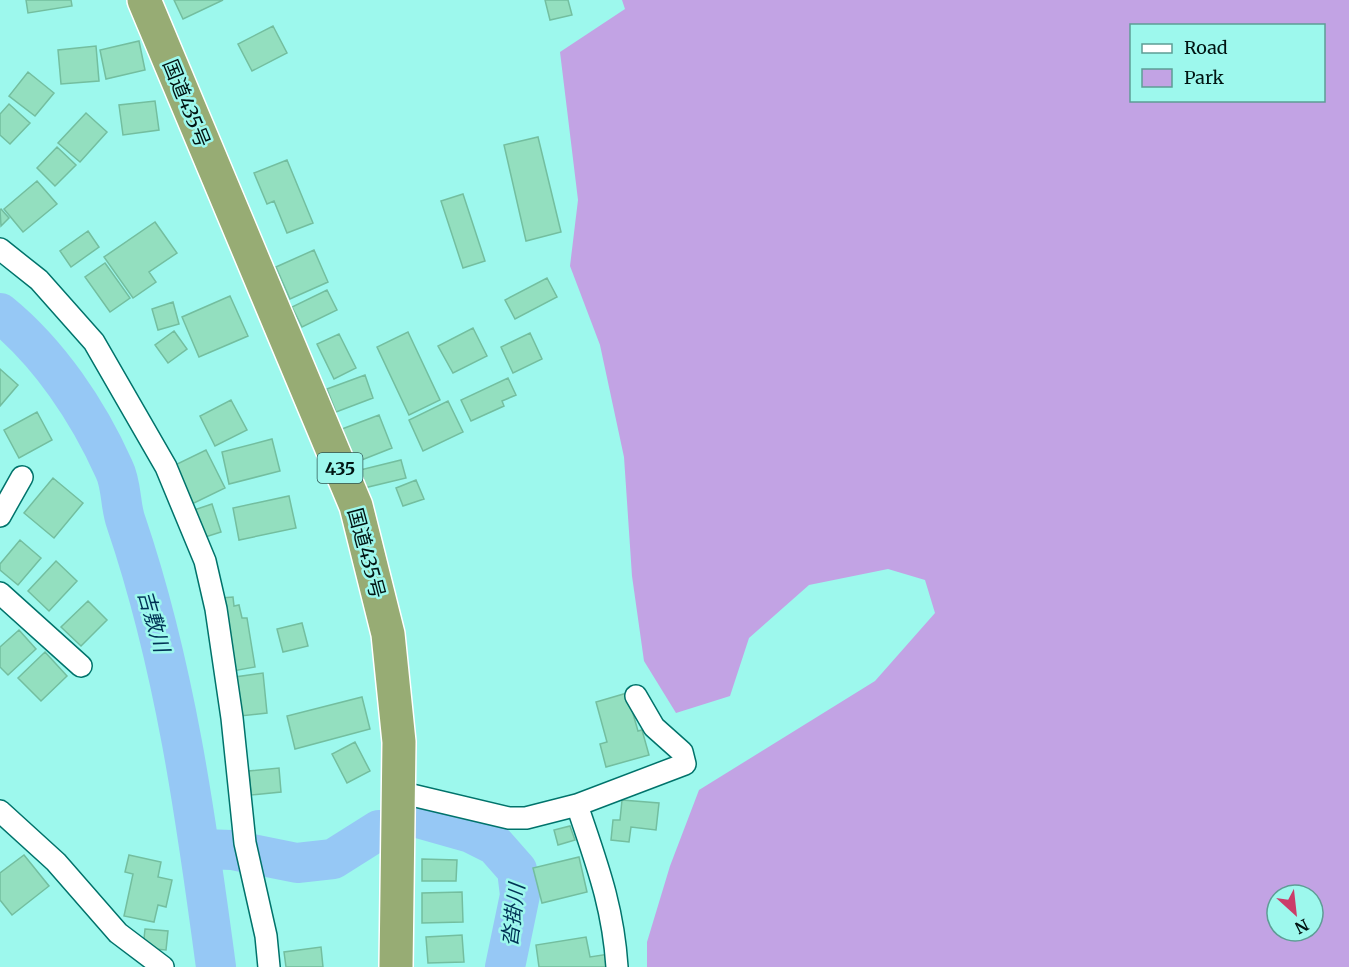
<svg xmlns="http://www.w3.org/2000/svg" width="1349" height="967" font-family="Merriweather,'Noto Sans JP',serif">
  <rect width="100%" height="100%" fill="#9df8ed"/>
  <path fill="#c2a3e4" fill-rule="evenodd" d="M622,0H1349V967H647V942L670,866L699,790L875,681L935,613L925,580L888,569L809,585L749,638L730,696L676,713L644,661L632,576L624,457L600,345L570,266L578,200L560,52L625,9ZM1132,26H1324V100H1132ZM1277,895H1313V931H1277Z"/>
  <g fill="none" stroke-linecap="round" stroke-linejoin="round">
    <path stroke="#96c8f5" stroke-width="40" d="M0,313C49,353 88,411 114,469C122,485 120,506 126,522C175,666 196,817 216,967
      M418,818L471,833L495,845L517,870L520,895L505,967
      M201,849L232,850L297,863L333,859L379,830"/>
  </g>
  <path fill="#93dfbf" stroke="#73be9f" stroke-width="1.5" d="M26,0H71L72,6L28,13Z
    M174,0H223L183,19Z
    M545,0H568L572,15L550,20Z
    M273,26L287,53L252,71L238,44Z
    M139,41L145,70L106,79L100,50Z
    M96,46L99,81L61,84L58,50Z
    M28,72L54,93L35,116L9,96Z
    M155,101L159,130L123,135L119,105Z
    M9,104L30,123L10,144L0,135V114Z
    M86,113L107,132L80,162L58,143Z
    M538,137L561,232L526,241L504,145Z
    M57,147L76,165L55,186L37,168Z
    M287,160L313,223L287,233L274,201L267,204L254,173Z
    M37,181L57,204L23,232L4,209Z
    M463,194L485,261L463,268L441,201Z
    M1,209L9,218L1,226L0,210Z
    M155,222L177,253L149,272L156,282L133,298L104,257Z
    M88,231L99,247L71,267L60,251Z
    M314,250L328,282L290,299L276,267Z
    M105,263L130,298L110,312L85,277Z
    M547,278L557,297L515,319L505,300Z
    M327,290L337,310L302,327L292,307Z
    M230,296L248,336L199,357L182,317Z
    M173,302L179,324L158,330L152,309Z
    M473,328L487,356L453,373L438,346Z
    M174,331L187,349L168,363L155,345Z
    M408,332L440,400L409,415L377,347Z
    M530,333L542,359L513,373L501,347Z
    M339,334L356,368L334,379L317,344Z
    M0,369L18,385L0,406Z
    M365,375L373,398L336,412L327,389Z
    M508,378L516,395L502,401L504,406L471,421L461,400Z
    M231,400L247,430L215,446L200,416Z
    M448,401L463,432L423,451L409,420Z
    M37,412L52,440L19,458L4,430Z
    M379,415L392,448L354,463L342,429Z
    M272,439L280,471L229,484L222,452Z
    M206,450L225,488L192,504L173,466Z
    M401,460L406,478L364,488L360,470Z
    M53,478L83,503L54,538L24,513Z
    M416,480L424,499L403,506L396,488Z
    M289,496L296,528L239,540L233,508Z
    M212,504L221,532L202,538L194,510Z
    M20,540L41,558L18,585L0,570V564Z
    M56,561L77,581L49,611L28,591Z
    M233,597L234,606L239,605L242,618H247L255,667L233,671L221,598Z
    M88,601L107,620L81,646L61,627Z
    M302,623L308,646L283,652L277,629Z
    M19,630L36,649L8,675L0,667V647Z
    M45,652L67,676L41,701L18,678Z
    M263,673L267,713L240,716L235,677Z
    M627,693L638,731L642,730L649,755L606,767L600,744L607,742L596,702Z
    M362,697L370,729L295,749L287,716Z
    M355,742L370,771L347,783L332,754Z
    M279,768L281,792L251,795L249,771Z
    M622,800L659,803L656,830L631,827L629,842L611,840L613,820H620Z
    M570,826L575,840L558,845L554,830Z
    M24,855L49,886L12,915L0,900V873Z
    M129,855L161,862L158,877L172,880L166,907L158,905L154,922L124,916L133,874L125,872Z
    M579,857L587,892L542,903L533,868Z
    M422,859L457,860L456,881H422Z
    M462,892L463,922L422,923V893Z
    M145,929L168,931L166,950L143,948Z
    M462,935L464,962L428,963L426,937Z
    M586,937L590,957L609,954L611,967H539L536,945Z
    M321,947L323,967H286L284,952Z"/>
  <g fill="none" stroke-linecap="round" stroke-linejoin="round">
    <defs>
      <path id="minor" d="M0,249L39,280L94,342L166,467L205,561L216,609L232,718L245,843L266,936L269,967
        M0,516L22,477
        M0,593L81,666
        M399,792L509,818H526L577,805C596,862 613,905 617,967
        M577,805L685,764L682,752L654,727L636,696
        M0,811L56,862L118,933L163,967"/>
      <path id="trunk" d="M144,0L356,506L388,634L399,742L396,967"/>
    </defs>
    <use href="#minor" stroke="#00736b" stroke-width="24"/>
    <use href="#trunk" stroke="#fff" stroke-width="36"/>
    <use href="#minor" stroke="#fff" stroke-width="21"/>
    <use href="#trunk" stroke="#97ac74" stroke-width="33"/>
  </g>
  <g text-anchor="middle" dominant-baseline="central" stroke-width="5" stroke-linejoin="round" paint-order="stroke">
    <rect fill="#9df8ed" stroke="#2f5854" stroke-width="1.5" x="317.5" y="453" width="45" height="30" rx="4.5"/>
    <g font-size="18" font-weight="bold" fill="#001412">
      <text x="340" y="468">435</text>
    </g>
    <g font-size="20" fill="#001412" stroke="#9df8ed">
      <text transform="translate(187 103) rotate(68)">国道435号</text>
      <text transform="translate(367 553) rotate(75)">国道435号</text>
    </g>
    <g font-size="21" font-style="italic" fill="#003255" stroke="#9df8ed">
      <text transform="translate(154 621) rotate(74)">吉敷川</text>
      <text transform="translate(513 915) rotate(-83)">沓掛川</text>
    </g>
  </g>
  <rect x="1130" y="24" width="195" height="78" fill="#9df8ed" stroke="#5e9d95" stroke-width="1.5"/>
  <rect x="1142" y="44" width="30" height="9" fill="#ffffff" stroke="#5e9d95" stroke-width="1.5"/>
  <text x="1184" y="54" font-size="18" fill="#001412">Road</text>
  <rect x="1142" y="69" width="30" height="18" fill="#c2a3e4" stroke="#5e9d95" stroke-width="1.5"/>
  <text x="1184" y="84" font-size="18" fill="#001412">Park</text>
  <g transform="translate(1295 913) rotate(153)"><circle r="28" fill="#9df8ed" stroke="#5e9d95" stroke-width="1.5"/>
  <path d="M0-4.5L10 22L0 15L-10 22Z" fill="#cb3d69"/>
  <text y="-9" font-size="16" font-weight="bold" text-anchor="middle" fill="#001412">N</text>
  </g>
</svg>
